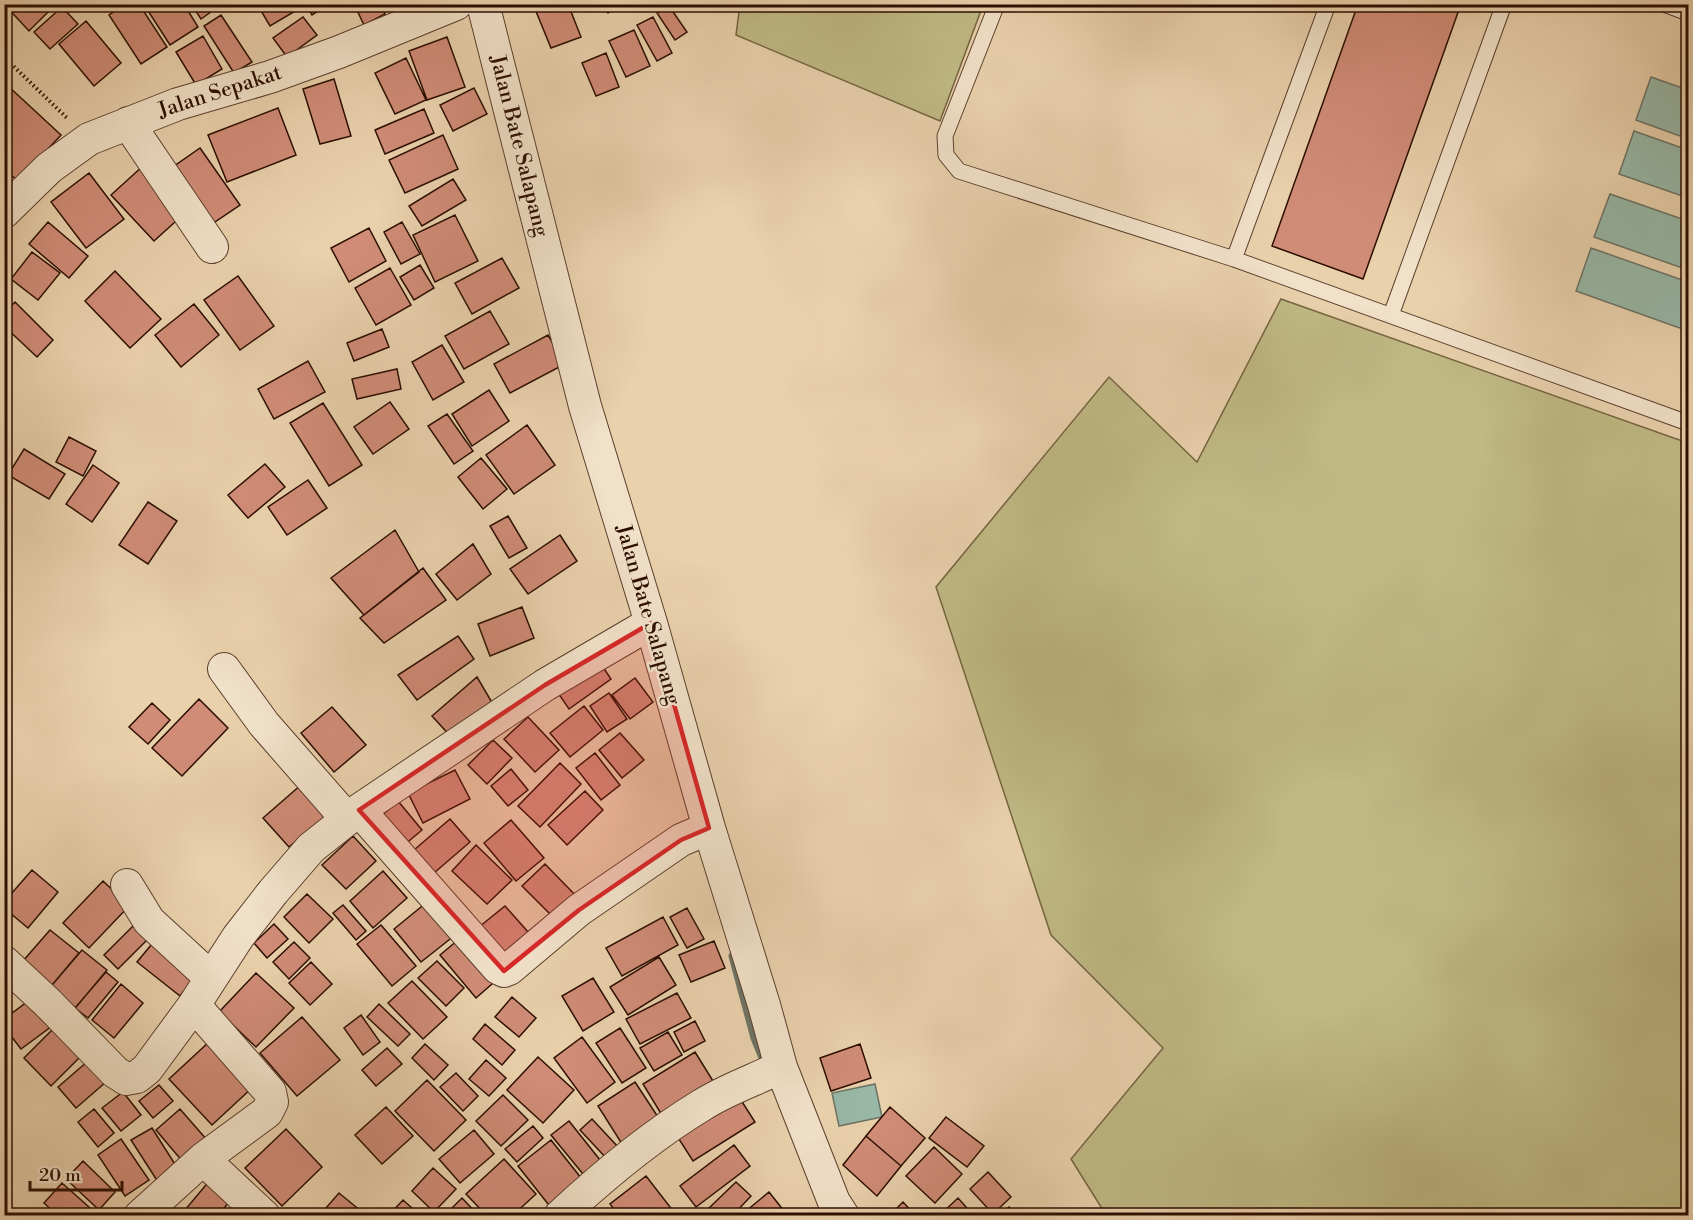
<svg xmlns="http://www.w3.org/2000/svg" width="1693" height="1220" font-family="'Libre Bodoni',serif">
  <rect width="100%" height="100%" fill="#e9d1ac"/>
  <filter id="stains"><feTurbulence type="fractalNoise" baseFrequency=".00333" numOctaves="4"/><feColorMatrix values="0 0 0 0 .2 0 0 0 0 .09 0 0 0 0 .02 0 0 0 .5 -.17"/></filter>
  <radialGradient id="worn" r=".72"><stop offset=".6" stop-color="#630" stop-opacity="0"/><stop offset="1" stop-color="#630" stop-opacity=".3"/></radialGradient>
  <path fill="#bfb984" stroke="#766442" stroke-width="1.5" d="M740,4H983V5L940,121L736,35Z
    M1281,299L1688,443V1215H1106L1071,1159L1163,1048L1051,935L936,587L1109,377L1197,462Z"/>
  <path fill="#98b7a6" stroke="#6d7364" stroke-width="1.5" d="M1651,77L1688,90V139L1636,120Z
    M1634,131L1688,150V198L1619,174Z
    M1610,194L1688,221V270L1594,237Z
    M1591,248L1688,282V331L1576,291Z
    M875,1084L882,1117L839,1126L832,1093Z"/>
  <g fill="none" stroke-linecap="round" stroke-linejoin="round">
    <path stroke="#6d7364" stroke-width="9" d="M733,956L755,1038L764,1060"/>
  </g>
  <path fill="#d08c77" stroke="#2c0e01" stroke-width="1.5" d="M4,4H56L29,31Z
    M125,4H139L167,47L141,64L109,15Z
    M147,4H184L198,27L170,45L145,6Z
    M191,4H222L201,19Z
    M257,4H300L302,7L270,26Z
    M306,4H329L312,15Z
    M354,4H380L385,14L364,25Z
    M533,4H568L581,37L551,48Z
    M601,4H619L608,13Z
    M1358,4H1461L1363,279L1272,246Z
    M669,6L687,32L675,40L657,13Z
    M62,7L78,24L50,49L34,32Z
    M221,15L252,62L234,73L204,26Z
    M303,17L317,35L287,57L273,38Z
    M653,17L672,53L657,61L637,25Z
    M86,21L121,63L94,86L59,44Z
    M634,30L650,66L626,77L609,41Z
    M203,36L222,69L196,85L176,52Z
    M447,37L465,87L427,100L409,51Z
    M606,53L619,87L596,96L582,63Z
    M406,58L426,100L395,114L375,73Z
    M334,79L351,136L320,144L303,89Z
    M7,85L61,135L18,181L4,169V88Z
    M474,88L487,114L453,131L440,105Z
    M278,108L296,155L227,182L208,135Z
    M424,109L434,133L385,154L375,130Z
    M443,135L458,169L405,193L389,160Z
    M200,148L240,205L209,226L170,169Z
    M144,165L186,212L154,241L111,195Z
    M89,173L124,219L86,248L51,202Z
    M453,179L466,200L422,226L409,206Z
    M455,215L478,261L435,282L413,235Z
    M48,222L88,256L69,278L29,244Z
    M402,222L420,254L401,264L384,232Z
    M369,228L386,261L349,282L331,248Z
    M32,252L60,273L38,300L11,279Z
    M502,258L519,288L472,314L455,283Z
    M420,265L434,288L414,300L400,277Z
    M390,268L411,305L376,325L355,288Z
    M115,271L161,319L130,348L85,301Z
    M238,276L274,326L240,350L204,300Z
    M15,302L53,340L37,357L4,326V313Z
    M194,304L219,335L181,367L155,335Z
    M490,311L509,344L464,369L445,336Z
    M382,329L389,347L354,361L347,343Z
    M548,335L565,364L510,393L494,364Z
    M442,345L464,382L433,400L412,362Z
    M308,361L325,392L274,419L258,389Z
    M397,369L401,389L357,399L352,379Z
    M489,390L509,421L472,446L452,414Z
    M390,402L409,429L373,454L354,427Z
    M323,403L362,465L329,486L290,423Z
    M447,414L473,451L454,464L428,426Z
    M527,425L555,465L514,494L486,455Z
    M69,437L96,451L83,476L56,462Z
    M24,449L65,474L49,499L8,475Z
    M481,458L507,489L483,509L458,477Z
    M265,464L285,487L248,518L228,495Z
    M93,465L119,483L92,522L66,504Z
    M308,480L327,508L287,535L268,507Z
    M148,502L177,521L148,564L119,545Z
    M508,516L527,548L509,558L490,526Z
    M395,530L419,572L364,615L331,578Z
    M560,535L577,561L528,594L510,569Z
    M473,544L491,574L457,600L436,574Z
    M423,568L446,600L384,643L360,618Z
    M522,607L534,638L490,656L478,624Z
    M458,636L474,659L417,700L398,675Z
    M599,661L611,679L569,709L556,690Z
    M477,677L497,711L454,740L432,716Z
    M635,678L653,702L630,719L612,695Z
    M609,693L627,719L607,732L590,706Z
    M199,699L228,728L182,776L152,748Z
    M152,703L170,720L148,744L129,727Z
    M584,706L603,730L570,757L550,733Z
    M332,707L366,745L334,772L301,733Z
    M528,717L559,750L535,772L504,739Z
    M620,733L644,760L622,778L599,750Z
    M493,740L512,758L487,784L468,765Z
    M595,753L620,785L601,800L576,768Z
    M560,763L581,784L540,827L518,806Z
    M511,769L528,790L508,806L491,786Z
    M455,770L470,799L423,823L408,793Z
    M302,784L328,814L289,847L263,818Z
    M585,791L603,810L567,845L548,825Z
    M398,801L422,830L403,846L379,818Z
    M450,819L470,842L434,873L414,850Z
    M511,820L544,858L516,881L484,843Z
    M353,836L376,861L346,889L322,865Z
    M476,845L512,880L487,904L452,871Z
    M545,864L580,900L558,922L522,886Z
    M32,870L58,892L28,928L4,908V902Z
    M383,871L407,898L373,928L350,901Z
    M103,881L129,906L89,948L63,923Z
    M307,894L333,919L309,943L284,917Z
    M432,898L459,932L421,962L394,929Z
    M343,905L366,931L356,940L333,913Z
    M505,906L529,933L498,959L474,931Z
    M687,908L704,939L687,948L670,917Z
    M663,917L678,945L622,976L606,948Z
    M139,920L152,935L118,969L104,955Z
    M274,924L288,939L267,958L254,943Z
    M381,925L416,966L392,986L357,944Z
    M50,930L79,953L52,985L23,961Z
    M464,935L500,977L476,998L440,955Z
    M156,939L198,974L180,996L137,962Z
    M714,941L725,968L691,982L679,955Z
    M294,942L310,958L289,979L273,962Z
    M82,950L107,970L72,1012L47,991Z
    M659,957L676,985L628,1015L610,987Z
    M437,961L464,988L446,1006L418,978Z
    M311,962L332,984L310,1005L289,983Z
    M106,972L118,982L88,1018L75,1008Z
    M256,973L294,1008L256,1047L219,1012Z
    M593,978L614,1012L583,1031L562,996Z
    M412,981L447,1017L423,1039L388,1003Z
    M121,984L143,1003L114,1038L92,1020Z
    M677,993L691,1018L640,1044L626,1019Z
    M512,997L536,1018L519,1037L495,1017Z
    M31,999L52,1026L21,1049L4,1027V1019Z
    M379,1004L410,1034L398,1046L367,1017Z
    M361,1015L380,1042L363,1055L344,1028Z
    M302,1017L340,1060L297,1096L260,1053Z
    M695,1021L705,1041L684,1052L674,1032Z
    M59,1023L87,1050L51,1086L24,1058Z
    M485,1024L515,1050L502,1065L473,1039Z
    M620,1028L646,1068L622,1083L596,1043Z
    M668,1032L682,1055L654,1071L640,1048Z
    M582,1037L615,1082L587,1103L554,1058Z
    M210,1041L253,1087L212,1125L169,1079Z
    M425,1044L448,1065L434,1080L412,1058Z
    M860,1044L871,1078L831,1091L820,1058Z
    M387,1048L402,1064L376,1086L362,1070Z
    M695,1052L718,1089L666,1122L643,1084Z
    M538,1057L574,1090L543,1123L507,1090Z
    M486,1060L506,1078L489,1096L469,1079Z
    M88,1061L106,1082L76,1108L58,1087Z
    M456,1073L478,1096L463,1111L440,1087Z
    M427,1080L466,1120L434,1151L395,1111Z
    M635,1082L660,1120L622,1144L598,1106Z
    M159,1085L173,1101L153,1118L139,1101Z
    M123,1092L141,1115L121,1131L102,1108Z
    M503,1095L528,1120L501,1146L476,1121Z
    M739,1097L755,1122L693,1161L677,1136Z
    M386,1107L413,1136L382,1164L355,1135Z
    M890,1107L925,1138L901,1166L866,1136Z
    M94,1109L114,1133L98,1147L78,1122Z
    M180,1109L207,1140L183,1162L156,1130Z
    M946,1117L984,1146L967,1167L929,1138Z
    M592,1119L619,1148L607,1159L580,1130Z
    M569,1121L600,1160L583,1174L551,1135Z
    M533,1126L543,1138L517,1162L505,1149Z
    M152,1128L178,1169L158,1182L131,1140Z
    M286,1129L322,1167L282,1206L245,1168Z
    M474,1130L494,1154L460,1183L439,1159Z
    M866,1136L901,1166L877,1196L843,1165Z
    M121,1139L149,1180L125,1196L98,1155Z
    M551,1140L585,1183L552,1209L518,1166Z
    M734,1145L750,1166L696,1207L680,1186Z
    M934,1147L962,1174L935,1203L906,1176Z
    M504,1159L536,1194L512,1216H487L466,1194Z
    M83,1161L115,1192L99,1210L66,1179Z
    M433,1168L456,1189L434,1212L412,1191Z
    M988,1172L1011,1197L993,1214L970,1189Z
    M646,1176L677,1216H619L610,1204Z
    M210,1180L232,1198L218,1216H180Z
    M736,1182L751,1196L732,1216H716L709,1208Z
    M62,1183L99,1216H58L44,1203Z
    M769,1192L788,1216H740Z
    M339,1193L362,1212L360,1216H319Z
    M462,1198L479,1216H444Z
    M958,1198L974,1216H939Z
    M403,1200L421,1216H388Z
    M903,1202L916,1216H889Z
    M1009,1207L1017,1216H999Z"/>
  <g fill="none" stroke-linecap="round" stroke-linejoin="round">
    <defs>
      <path id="service" d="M997,4L945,136L946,155L959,171L1234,259L1688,423
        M1664,4L1688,13
        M1234,259L1328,4
        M1391,315L1504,4"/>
      <path id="minor" d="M483,4L585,406L651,623L709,828L764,1005L781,1067L834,1202L843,1216
        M128,123L212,247
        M4,212L49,168L89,139L178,104L270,77L339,52L456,4
        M224,669L264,724L347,819
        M359,810L498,968L504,971L509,969L579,910L681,840L709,828
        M127,885L149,921L211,978
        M4,962L48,1003L115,1072L126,1079L137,1077L147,1069L194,1005L238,937L273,892L311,848L359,810L545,685L651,623
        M203,1159L264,1216
        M140,1216L203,1159L267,1112L272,1102L270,1092L194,1005
        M560,1216C604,1175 651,1136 702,1105C727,1089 755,1080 781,1067"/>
    </defs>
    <use href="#service" stroke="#5b3f2c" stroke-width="17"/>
    <use href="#minor" stroke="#5b3f2c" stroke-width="34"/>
    <path stroke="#2c0e01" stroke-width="4" stroke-dasharray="1.5 3" stroke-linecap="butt" d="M4,57L67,118"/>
    <use href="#service" stroke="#f1e1c9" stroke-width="15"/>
    <use href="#minor" stroke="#f1e1c9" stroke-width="32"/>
  </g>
  <path fill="#d62828" fill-opacity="0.2" stroke="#d62828" stroke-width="4.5" stroke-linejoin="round" d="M651,623L709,828L681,840L579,910L504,971L359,810L545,685Z"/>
  <g text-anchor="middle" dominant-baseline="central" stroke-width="5" stroke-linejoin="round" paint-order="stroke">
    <g font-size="21" fill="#2c0e01" stroke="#f1e1c9">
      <text transform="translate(220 92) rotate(-18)">Jalan Sepakat</text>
      <text transform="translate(519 146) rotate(76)">Jalan Bate Salapang</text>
      <text transform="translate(648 615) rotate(74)">Jalan Bate Salapang</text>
    </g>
  </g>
  <rect width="1693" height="1220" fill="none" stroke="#e9d1ac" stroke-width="24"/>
  <rect x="6" y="6" width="1681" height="1208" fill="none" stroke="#2c0e01" stroke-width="3"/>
  <rect x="12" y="12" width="1669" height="1196" fill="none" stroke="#2c0e01" stroke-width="1.5"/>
  <path d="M30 1181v9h92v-9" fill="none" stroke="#2c0e01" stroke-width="3"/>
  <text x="39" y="1181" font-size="18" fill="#2c0e01" stroke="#f1e1c9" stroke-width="4.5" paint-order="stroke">20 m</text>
  <rect width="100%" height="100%" filter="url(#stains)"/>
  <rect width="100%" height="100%" fill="url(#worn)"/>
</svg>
